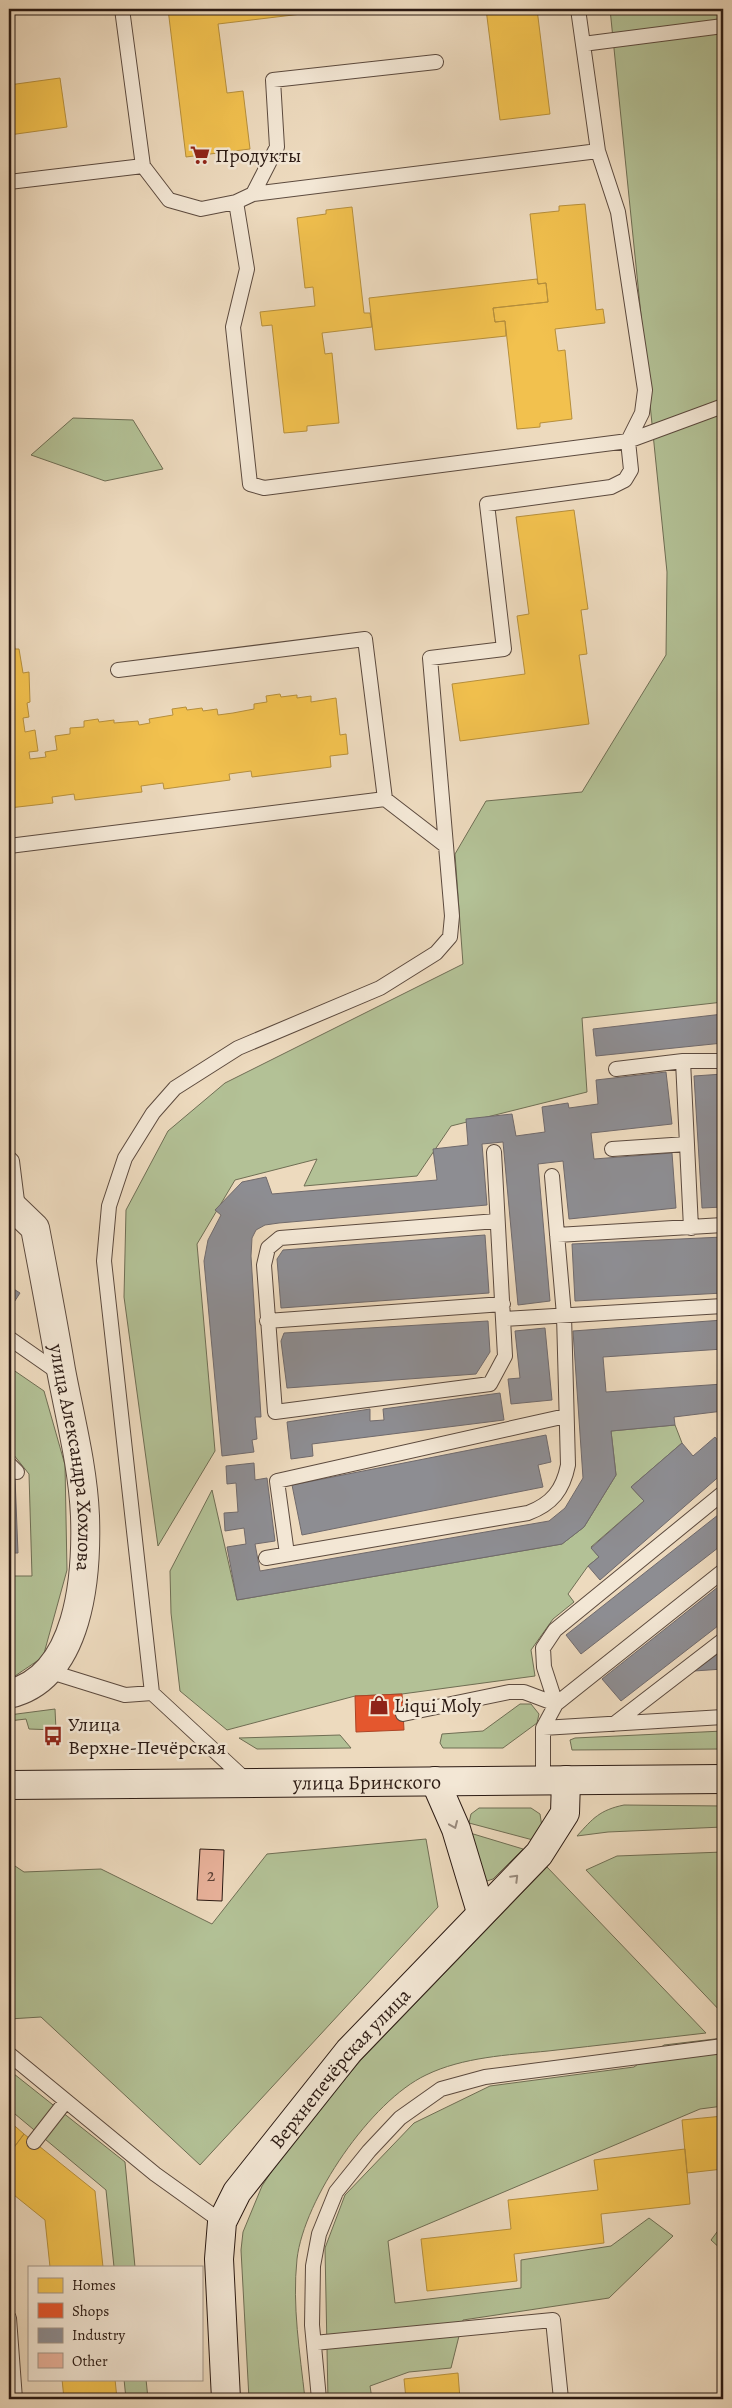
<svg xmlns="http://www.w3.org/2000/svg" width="732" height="2408" font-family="Alegreya,serif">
  <rect width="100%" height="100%" fill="#eddabe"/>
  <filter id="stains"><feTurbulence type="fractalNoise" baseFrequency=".004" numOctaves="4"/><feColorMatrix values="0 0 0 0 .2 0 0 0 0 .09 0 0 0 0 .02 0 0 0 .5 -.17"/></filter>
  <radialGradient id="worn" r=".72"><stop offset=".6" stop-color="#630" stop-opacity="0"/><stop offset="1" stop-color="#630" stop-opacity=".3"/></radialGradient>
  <path fill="#b3c196" stroke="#6f6e54" d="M610,9H723V1002L582,1018L587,1092L451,1126L417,1176L304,1186L317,1159L235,1180L197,1244L215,1451L158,1546L124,1297L126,1210L168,1131L225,1083L463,964L455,854L486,801L582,792L666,655L667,572Z
    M73,418L133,420L163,469L105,481L31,455Z
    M9,1367L44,1391L65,1465L67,1570L43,1657L9,1680V1576H32L29,1474L9,1449Z
    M675,1425L682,1443L631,1487L644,1501L591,1547L599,1557L588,1566L568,1594L574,1602L553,1619L531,1650L535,1676L402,1694L355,1696L227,1730L180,1691L171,1613L170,1571L212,1490L237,1600L562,1544L584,1527L616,1475L611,1431Z
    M520,1704H531L539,1714L537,1723L503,1748H443L440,1743L442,1734L483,1731Z
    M55,1709L56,1730L29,1729L26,1719L9,1721V1715Z
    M723,1731V1749L572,1750L570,1740L575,1738Z
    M340,1735L351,1748L257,1749L239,1738Z
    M624,1805L723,1806V1827L608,1832L577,1836C593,1818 600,1810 624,1805Z
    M479,1808H531L540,1814L542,1827L533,1840L469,1823L471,1814Z
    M470,1833L523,1849L493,1879L487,1881L480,1874Z
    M426,1839L438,1907L200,2165L41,2017L9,2019V1862L24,1872L101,1869L212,1924L267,1854Z
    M723,1852V2014L586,1870L617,1856Z
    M547,1867L706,2033C654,2039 601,2045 548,2051C508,2055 463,2057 426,2075C371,2101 304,2199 297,2259C292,2306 300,2353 305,2399H249L241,2250L243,2232L262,2186L285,2151L361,2060Z
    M723,2038V2106L700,2109L388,2241L395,2303L521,2288V2260L611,2246L649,2218L673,2236L609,2298L463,2320L451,2368L409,2372L370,2386L372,2399H328L325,2248L345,2195L414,2123L490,2086L634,2067L664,2045Z
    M9,2070L125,2162L135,2267H114L106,2190L9,2109Z
    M723,2224V2251L711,2240Z
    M124,2379H146L148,2399H126Z"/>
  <path fill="#f2c14e" stroke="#b68f3c" d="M168,9H343L218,24L227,93L243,91L250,149L186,157Z
    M486,9H537L550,114L500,120Z
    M60,78L67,127L9,135V85Z
    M585,204L596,310L603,309L605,323L555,329L558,351L565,350L572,419L540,423V427L517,429L505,321L495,322L493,308L548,302L546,283L538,284L530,214L559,211V206Z
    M352,207L364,313H370L372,327L322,333L325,354L332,353L339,423L307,426V431L284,433L272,325L262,326L260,312L315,306L313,287L305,288L297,218L326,214V210Z
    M537,279L538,284L546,283L548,302L493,308L495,322L505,321L506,336L375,350L369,298Z
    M574,510L588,609L581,610L587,654L579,655L589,724L460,741L452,684L525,674L517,616L529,614L516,517Z
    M13,637L15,649H19L23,673L29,672L30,702L27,703L29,717L23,718L25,732L35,730L38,751L29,752L30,759L46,757L45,752L57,750L55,736L70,734V728L84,727V721L98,719L99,722L114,720V723L138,721L139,725L150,723L149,719L173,715L172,709L186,707L187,710L202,708L203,711L217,709L218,715L233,713L254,709V704L267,702L266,696L280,694L281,697L297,695V698L311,696V702L336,698L340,735L346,734L348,754L330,756L331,767L252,777L251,771L229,774L230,780L164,789L163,783L141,786L142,792L75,800L74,794L52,797L53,803L9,808V638Z
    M723,2116V2169L687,2173L682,2120Z
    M9,2121L24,2134L9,2154Z
    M24,2134L95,2191L103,2267H50L45,2220L9,2191V2154Z
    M685,2149L690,2204L601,2214L604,2243L514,2254L517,2281L427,2291L421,2239L511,2229L508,2200L598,2190L594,2160Z
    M458,2373L460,2399H406L404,2379Z
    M62,2379H115L117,2399H64Z"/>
  <path fill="#e4572e" stroke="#ac4526" d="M402,1694L404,1730L356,1732L355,1696Z"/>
  <path fill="#8d8d92" stroke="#706a6c" d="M723,1014V1043L596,1056L593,1029Z
    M666,1072L672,1124L591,1133L594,1159L672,1153L676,1208L569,1219L563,1161L538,1164L550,1301L518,1305L503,1142L482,1144L487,1205L279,1223L265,1225L256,1230L252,1238L251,1256L261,1417H255L257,1439L252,1440L254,1452L222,1456L204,1261L208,1240L221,1215L215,1210L242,1182L266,1177L272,1194L437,1180L433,1149L468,1145L466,1119L512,1114L516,1136L545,1132L542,1107L568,1103L569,1108L598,1104L596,1080Z
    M723,1074V1207L702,1208L694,1076Z
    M485,1235L489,1293L281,1308L277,1259L283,1250Z
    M723,1237V1293L575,1301L572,1244Z
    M9,1286L20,1293L9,1310Z
    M723,1320V1349L603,1357L606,1392L723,1384V1411L674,1417L675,1425L611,1431L616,1475L584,1527L562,1544L237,1600L227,1547L246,1544L244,1528L225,1531L224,1513L238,1512L236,1483L227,1484L226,1466L254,1463L255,1480L267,1478L275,1541L255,1544L260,1571L549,1521L565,1508L583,1478L573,1331Z
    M488,1321L490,1352L476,1374L287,1388L281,1341L284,1333Z
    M545,1328L552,1400L511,1404L508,1379L520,1378L515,1331Z
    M500,1393L504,1420L312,1444L313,1456L291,1459L287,1422L370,1409V1421L384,1420L383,1409Z
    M546,1435L551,1462L538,1465L543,1487L302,1535L292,1485Z
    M715,1437L723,1447V1473L600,1580L588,1566L599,1557L591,1548L644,1501L631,1487L682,1443L693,1456Z
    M9,1478H15L18,1553H9Z
    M723,1511V1544L581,1654L566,1635Z
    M723,1583V1622L621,1701L602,1679Z
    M723,1650V1669L694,1671Z"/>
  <path fill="#e9b29b" stroke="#2b1a13" d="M200,1849L224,1850L222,1901L197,1900Z"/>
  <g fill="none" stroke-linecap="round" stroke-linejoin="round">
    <defs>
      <path id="lane" d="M122,9L143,166L169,200L201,209L236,202L253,194L598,151
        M583,44L723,26
        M9,182L143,166
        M253,194L277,147L273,80L436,62
        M236,202L247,269L233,327L250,484L264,488L628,441L723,406
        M385,799L446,846
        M9,846L385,799L365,639L118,670
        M683,1061L691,1228
        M616,1069L683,1061H723
        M612,1149L687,1144
        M494,1152L503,1319L723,1306
        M9,1158L12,1161L18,1209
        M497,1221L280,1238L268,1248L264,1265L275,1412L490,1384L505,1356L503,1319
        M557,1235L723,1225
        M267,1321L503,1304
        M9,1338L62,1375
        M9,1464L17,1472
        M287,1554L277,1481L566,1416
        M266,1558L528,1513C552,1504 563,1490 568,1465L564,1315L552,1176
        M48,1671L125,1695L152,1693
        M556,1704L544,1667L543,1648L555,1630L723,1493
        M403,1714L509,1692H524L556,1704
        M614,1724L723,1640
        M543,1728L723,1717
        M543,1780V1728L556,1704L723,1571
        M247,1781L152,1693L104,1261L109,1206L125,1158L153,1113L175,1088L238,1048L380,988L436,953L450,937L452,916L430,658L504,649L487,504L611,487L625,480L631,470L628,441L642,413L645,390L618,212L598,151L578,9
        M9,2054L155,2174L222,2222
        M34,2142L66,2101
        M9,2318L15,2399
        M314,2343L553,2320L561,2399
        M319,2399L312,2325L313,2266L319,2234L336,2192L369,2151L400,2118L441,2089L485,2077L723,2046"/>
      <g id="street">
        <path id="s1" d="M9,1203L35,1228C44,1275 53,1322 61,1370C70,1418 83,1467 85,1516C87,1576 80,1677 9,1694"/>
      </g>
      <g id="secondary">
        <path d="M435,1781L456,1829L481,1912"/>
        <path id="s2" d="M9,1785L723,1779"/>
        <path id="s3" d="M226,2399L219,2259L222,2222L237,2192L349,2051L539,1854L565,1813L566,1780"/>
      </g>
    </defs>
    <use href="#lane" stroke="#5c4a3e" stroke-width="16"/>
    <use href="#street" stroke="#5c4a3e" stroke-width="30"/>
    <use href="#secondary" stroke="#2b1a13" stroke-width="30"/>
    <use href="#lane" stroke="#f3e7d5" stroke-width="14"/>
    <use href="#street" stroke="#f3e7d5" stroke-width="28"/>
    <use href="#secondary" stroke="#f3e7d5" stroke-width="28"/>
  </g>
  <defs><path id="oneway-chevron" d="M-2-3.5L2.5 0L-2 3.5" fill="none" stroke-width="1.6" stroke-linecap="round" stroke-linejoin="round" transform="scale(1.25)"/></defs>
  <g stroke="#998b7e">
    <use href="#oneway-chevron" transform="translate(454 1825) rotate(67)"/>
    <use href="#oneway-chevron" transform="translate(515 1878) rotate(-45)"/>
  </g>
  <defs>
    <symbol id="supermarket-bare" viewBox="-9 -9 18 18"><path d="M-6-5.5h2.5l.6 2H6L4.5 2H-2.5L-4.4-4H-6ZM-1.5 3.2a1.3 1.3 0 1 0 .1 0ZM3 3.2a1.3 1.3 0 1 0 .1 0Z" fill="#8f2418" stroke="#f3e7d5" stroke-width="2.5" paint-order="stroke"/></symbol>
    <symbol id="shop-bare" viewBox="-9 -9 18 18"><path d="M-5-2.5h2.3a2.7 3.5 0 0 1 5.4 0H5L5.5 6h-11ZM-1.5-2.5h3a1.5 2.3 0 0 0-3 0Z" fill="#8f2418" stroke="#f3e7d5" stroke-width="2.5" paint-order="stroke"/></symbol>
    <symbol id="bus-bare" viewBox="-9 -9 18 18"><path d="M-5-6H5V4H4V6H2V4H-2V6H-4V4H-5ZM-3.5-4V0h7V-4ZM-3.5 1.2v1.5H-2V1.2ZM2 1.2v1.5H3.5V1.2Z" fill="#8f2418" stroke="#f3e7d5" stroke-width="2.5" paint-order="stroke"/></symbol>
  </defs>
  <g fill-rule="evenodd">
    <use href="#supermarket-bare" x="186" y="141" width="28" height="28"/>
    <use href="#shop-bare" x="365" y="1691" width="28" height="28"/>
    <use href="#bus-bare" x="39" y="1722" width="28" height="28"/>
  </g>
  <g text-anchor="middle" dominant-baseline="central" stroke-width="5" stroke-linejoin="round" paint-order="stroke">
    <g font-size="18" fill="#5a4035">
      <text x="211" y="1875">2</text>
    </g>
    <g font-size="20" fill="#2b1a13" stroke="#f3e7d5" text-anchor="start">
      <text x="215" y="155">Продукты</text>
      <text x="394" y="1705">Liqui Moly</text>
      <text x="68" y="1724">Улица<tspan x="68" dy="23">Верхне-Печёрская</tspan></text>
    </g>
    <g font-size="20" fill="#2b1a13" stroke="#f3e7d5">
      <text stroke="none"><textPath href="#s1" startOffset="269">улица Александра Хохлова</textPath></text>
      <text stroke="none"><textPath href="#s2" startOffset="358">улица Бринского</textPath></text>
      <text stroke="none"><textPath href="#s3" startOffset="372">Верхнепечёрская улица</textPath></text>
    </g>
  </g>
  <rect width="732" height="2408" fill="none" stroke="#eddabe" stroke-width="30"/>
  <rect x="10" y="10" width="712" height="2388" fill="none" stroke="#2b1a13" stroke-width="2.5"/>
  <rect x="15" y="15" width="702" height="2378" fill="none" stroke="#2b1a13"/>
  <rect x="28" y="2266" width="175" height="115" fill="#f3e7d5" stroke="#a39587"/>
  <rect x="38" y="2278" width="25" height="15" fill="#f2c14e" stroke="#a39587"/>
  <text x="72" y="2290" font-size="15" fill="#2b1a13">Homes</text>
  <rect x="38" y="2303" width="25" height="15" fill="#e4572e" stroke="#a39587"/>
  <text x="72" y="2316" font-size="15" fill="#2b1a13">Shops</text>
  <rect x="38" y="2328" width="25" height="15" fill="#8d8d92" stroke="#a39587"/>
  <text x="72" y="2340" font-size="15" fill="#2b1a13">Industry</text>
  <rect x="38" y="2353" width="25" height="15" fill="#e9b29b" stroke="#a39587"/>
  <text x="72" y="2366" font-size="15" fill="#2b1a13">Other</text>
  <rect width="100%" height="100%" filter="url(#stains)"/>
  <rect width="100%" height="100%" fill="url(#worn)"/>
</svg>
